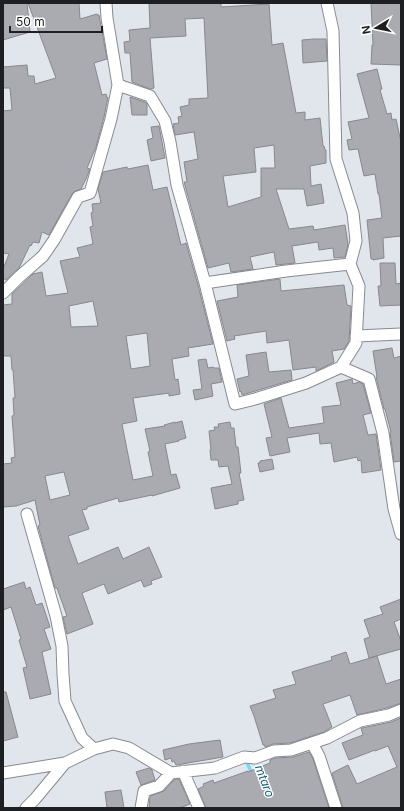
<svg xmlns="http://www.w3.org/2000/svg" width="404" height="811" font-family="Inter,sans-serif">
  <rect width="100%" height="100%" fill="#e1e6ec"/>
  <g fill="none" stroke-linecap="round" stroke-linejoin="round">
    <path stroke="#77d9f9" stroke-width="3.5" d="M246,760L252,774"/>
  </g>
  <path fill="#aaaab1" stroke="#88888e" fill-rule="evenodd" d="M3,3H27L30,32L3,40Z
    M28,3H79L80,19L97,14V15H99L107,59L94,63L102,95L106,94L107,98L108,97L104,117L96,147L87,168L90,169L86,179L81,189L75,191L72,194L49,235L42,232L39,243L33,242L31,246L30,245L19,268L6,280L3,278V269L9,254L3,253V111L12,110L10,88H3V67L27,65L28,76H34L35,84L56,78Z
    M149,3H221V7L269,4L272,45L283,43L296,113L305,112V120L320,118L323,146H324L325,150H326V163L310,166L311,186L321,184L324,203L307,206L304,189H276L289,229L313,226L314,230L345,225L348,244L345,257L334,258L333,248L319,250L318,242L292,246L295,263L276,265L274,252L250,257L253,269L231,272L229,263L208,268L184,182H187L184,162L198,159L194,132L175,135L173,124L179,123L178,117L182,116L180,107L189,105V99L208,98L204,18L185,19L186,36L150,38L154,88L150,89L132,82L130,53H125L124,42L130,41L129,30L150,28ZM274,145L275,168H261V197L228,207L223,176L256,172L254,148Z
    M371,3H401V65L371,64L372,45H373Z
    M314,39H326L327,61L303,63L302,40Z
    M377,69L382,89L380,90L387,114L391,113L392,120L396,119L401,142V236L383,238L384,258L373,260V259H371L367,220L382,218L379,194H378L375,174L364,176L358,149L349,150L347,140L352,139L348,122L369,118L357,74Z
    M130,97L145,102L147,104V115H132Z
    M159,126L165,158L151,161L147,140L153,138L151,127Z
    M148,165L153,190L167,187L181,245L186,243L198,285L213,344L188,348L189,356L172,359L175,380L178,379L180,394L169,396V393L133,398L137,421L122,424L133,480L153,476L148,452L150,451L145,429L165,426L164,425L175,422V423L182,421L186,438L179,440V441L165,444L171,475L176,474L180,488L152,496V495L119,502L118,498L87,507V509L82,510L89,529L68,536L78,564L118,547L123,559L149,547L162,577L151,581L152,584L144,587L141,580L108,594L104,584L82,593L93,624L67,634L63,617L67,616L57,588H55L38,526L40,525L35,500L16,506L3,507V464L12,463L11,458L15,457L12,416L14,415L13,398H15L13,370H12L11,356H3V305L12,304V294L33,274L42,272L46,296L68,293L60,261L80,257L77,248L93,244L90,227L93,226L91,213L93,212L92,204L101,203L98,189L103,172L127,167L128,169ZM93,301L98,326L71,327L69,306ZM147,333L150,366L131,369L126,336ZM64,472L70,495L50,500L45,476Z
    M380,263H395L396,284L401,283V305L380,306L378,286H381Z
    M280,279L281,291L344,285L347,305L351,306L349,341L344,349L332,351L334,362L316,371V367L293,370L289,340L267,343L266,331L234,336L235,339L227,341L217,301L238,297L237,285Z
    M392,348L394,358L401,356V461L394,462L390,432H391L385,409H384L376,377H377L373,351Z
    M266,352L269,372L291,370L292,380L242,395L241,391L240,392L237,379L249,376L246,355Z
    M206,359L208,368L213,367L214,368H219L222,382L211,384L213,396L195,400L193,390L202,389L198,360Z
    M352,379L353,384L359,382L363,384L371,413L363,415L368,435L376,434L381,470L362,473L361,460L358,461L357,457L334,462L331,443L320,444L319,433L287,438L290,452L270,456L266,438L272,437L264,404L281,398L289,428L324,423L322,407L341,405L336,383Z
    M230,422L231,428H234L236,447H238L241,473H239L244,500L238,501V504L215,509L211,488L232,484L228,466L219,467L218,460H211L210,450H211L209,431L215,430L214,427H219L218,424Z
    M272,459L274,469L260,472L258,463H260V461Z
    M24,582L26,589L30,587L36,605L42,603L50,627L44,629L51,649L42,652L51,694L30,699L23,668L27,667L19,640L21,639L11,607L3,610V589Z
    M401,599V619L394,622L401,641V649L369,658L364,639L370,637L364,620L383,614L380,607Z
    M346,652L350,664L377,656L386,684L401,679V703L387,708L357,715L350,695L323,704L332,727L324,732L290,743L273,744L265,747V745H263L254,716L250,706L276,698L273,690L296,684L292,672L332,660L331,657Z
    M3,692H6L18,737L3,741Z
    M401,718V808H343L332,773L348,765L357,784L397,767L388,746L375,751V750L349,760L342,743L363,735L361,728H362L391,722Z
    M220,740L223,757L176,765L174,761L172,762L171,758L165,760L163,750L189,744Z
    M309,752L313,759L329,808H206L198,789L204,786L203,784L213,780L214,783L248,771V772L270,763V760L275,758L293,757Z
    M149,768L152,770L155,780L141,785L136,772Z
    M176,779H179L190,804L180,808H149L150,796L164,791L174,780Z
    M121,790L124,808H107L105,792Z"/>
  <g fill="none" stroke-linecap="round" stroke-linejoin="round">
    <defs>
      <path id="street" d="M106,3L107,18L118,85L150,96L165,121L170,142L177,185L205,283L235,404L255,399L306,383L341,367L356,343L359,286L350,264
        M205,283L286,271L350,264L356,241L353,213L336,159L333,31L327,3
        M3,293L19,277L43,256L54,240L78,197L90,193L111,119L118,85
        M356,336L401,334
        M341,367L369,379L383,433L394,509L401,534
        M27,514L56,616L62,646L63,674L65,701L82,738L94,749
        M312,743L319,756L336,808
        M183,771L199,808
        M3,773L65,763
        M26,808L35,799L65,763L94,749L113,744L129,748L171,773L215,768L244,757L255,758L274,751L291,750L327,738L360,721L389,715L401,710
        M141,808L144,791L159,786L171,773"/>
    </defs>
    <use href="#street" stroke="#878b91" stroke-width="13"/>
    <use href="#street" stroke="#fff" stroke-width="11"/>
  </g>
  <g text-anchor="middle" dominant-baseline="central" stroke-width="3" stroke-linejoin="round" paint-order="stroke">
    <g font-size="12" font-style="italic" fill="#106177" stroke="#fff">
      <text transform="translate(265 781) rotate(69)">mtaro</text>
    </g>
  </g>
  <rect width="404" height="811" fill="none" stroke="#1e1f22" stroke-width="8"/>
  <g transform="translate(376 28) rotate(260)" stroke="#ffffff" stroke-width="3" paint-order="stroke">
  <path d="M0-3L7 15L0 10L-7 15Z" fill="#1e1f22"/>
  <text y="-6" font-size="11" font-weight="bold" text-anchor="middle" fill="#1e1f22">N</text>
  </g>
  <path d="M10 26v6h92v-6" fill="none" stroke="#1e1f22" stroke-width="2"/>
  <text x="16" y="26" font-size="12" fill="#1e1f22" stroke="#ffffff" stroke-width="3" paint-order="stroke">50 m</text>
</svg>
